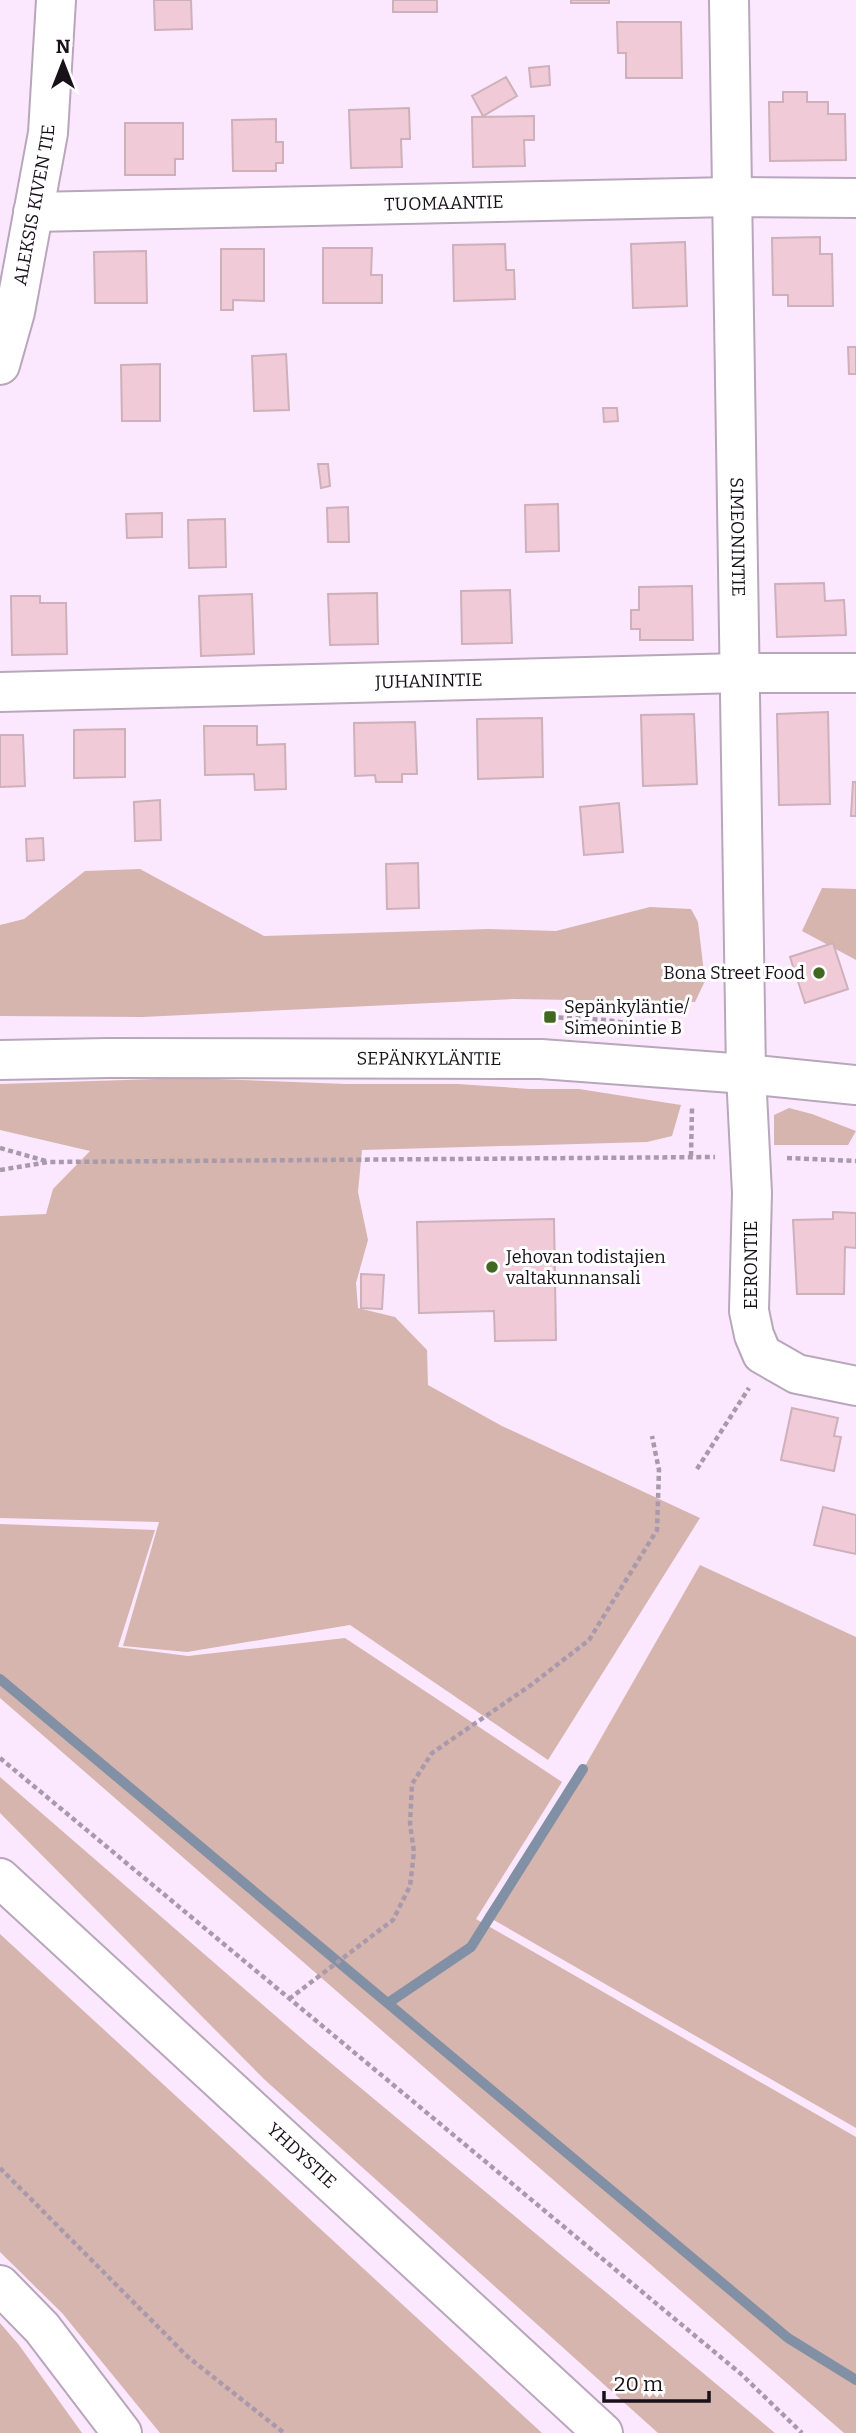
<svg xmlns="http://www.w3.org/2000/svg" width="856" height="2433" font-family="Bitter,serif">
  <rect width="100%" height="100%" fill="#fbe8fe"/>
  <path fill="#d6b5af" d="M140,869L264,936L489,929L556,931L650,907L691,909L698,922L705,981L695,1002L513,999L143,1017L0,1016V925L24,919L85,871Z
    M822,888L856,889V960L802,931Z
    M188,1078L347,1084H458L530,1089H579L681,1105L672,1136L647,1142L362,1150L358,1192L368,1240L356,1283L358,1308L395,1317L427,1350L428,1385L502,1426L700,1518L548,1760L350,1625L187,1652L123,1646L159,1522L0,1518V1216L46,1214L53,1189L90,1151L0,1130V1084Z
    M789,1108L812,1114L856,1131L848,1145H774V1115Z
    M0,1524L155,1530L118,1647L188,1656L345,1638L562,1782L476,1919L856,2137V2433H844L0,1698Z
    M700,1565L856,1637V2128L485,1915L573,1787Z
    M0,1777L308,2044L775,2433H658L265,2080L0,1813Z
    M0,1934L542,2433H160L62,2313L0,2252Z
    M0,2323L19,2345L82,2433H0Z"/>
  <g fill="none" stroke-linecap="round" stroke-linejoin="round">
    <path stroke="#8290a5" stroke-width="10" d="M0,1679L788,2338L856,2380
      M388,2003L471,1947L583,1769"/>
  </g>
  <path fill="#f0cbd7" stroke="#cdb0b9" stroke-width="2" d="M154,0H191L192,29L155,30Z
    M393,0H437V12H393Z
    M571,0H609V3H571Z
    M617,22H681L682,78H626V53H618Z
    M549,66L550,85L531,87L529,68Z
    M506,77L517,96L483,116L472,96Z
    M783,92H807V102H828V114H845L846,160L770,161L769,102H783Z
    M409,108L410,139H401L402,167L351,168L349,110Z
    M534,116V140H524L525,166L473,167L472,117Z
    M276,119V142H283V163H276V171H233L232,120Z
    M125,123H183V159H175V175H125Z
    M820,237V254H832L833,306H788V295H773L772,238Z
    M685,242L687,306L633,308L631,244Z
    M505,244L506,270H514L515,299L454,301L453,245Z
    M323,248H372L371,275H382V303H323Z
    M221,249H264V301L233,300V310H221Z
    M146,251L147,303H95L94,252Z
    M848,347H856V374H849Z
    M286,354L289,410L254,411L252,356Z
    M160,364V421H122L121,365Z
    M603,408H617L618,421L604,422Z
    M318,464H328L330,486L321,488Z
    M558,504L559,551L526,552L525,505Z
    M348,507L349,542H328L327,508Z
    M162,513V537L127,538L126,514Z
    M225,519L226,567L189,568L188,520Z
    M824,583L825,601L844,600L846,635L777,637L775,584Z
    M692,586L693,640H640V629H631V610H639V587Z
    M510,590L512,643L462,644L461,591Z
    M377,593L378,644L330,645L328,594Z
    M252,594L254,654L201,656L199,596Z
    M11,596H40V603H66L67,654L12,655Z
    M828,712L830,804L779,805L777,714Z
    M694,714L697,784L643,786L641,715Z
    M542,718L543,777L478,779L477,719Z
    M415,722L417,774H402V782H376L375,775L355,776L354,723Z
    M204,726H257V745L285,744L286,789L255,790L254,774L205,775Z
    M125,729V777L74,778V730Z
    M0,735H23L25,786L0,787Z
    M853,782H856V816H851Z
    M160,800L161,840L135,841L134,802Z
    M619,803L623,852L584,855L580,807Z
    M43,838L44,860L27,861L26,839Z
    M418,863L419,908L387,909L386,864Z
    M833,943L848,989L805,1003L790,957Z
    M833,1212L856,1213V1248L845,1247L844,1294H797L793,1220L833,1219Z
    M554,1219L556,1340L495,1341L494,1311L419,1313L417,1222Z
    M361,1274L384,1275L382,1309L361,1308Z
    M792,1408L838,1418L834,1436L841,1437L834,1471L781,1460Z
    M823,1507L856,1515V1554L814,1545Z"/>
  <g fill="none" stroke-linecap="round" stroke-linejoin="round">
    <defs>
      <g id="minor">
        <path id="s1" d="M729,0L746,1074L752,1193L749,1311L754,1335L762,1354L797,1374L856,1386"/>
        <path id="s2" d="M33,212L731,197L856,198"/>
        <path id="s3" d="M0,365L15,312L48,133L56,0"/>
        <path id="s4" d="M0,692L740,673H856"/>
        <path d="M0,2285L42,2328L122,2433"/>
      </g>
      <g id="major">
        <path id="s5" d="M0,1060L108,1058L541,1059L746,1074L856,1085"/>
      </g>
      <g id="highway">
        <path id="s6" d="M0,1878L603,2433"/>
      </g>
    </defs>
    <use href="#minor" stroke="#b8a6bb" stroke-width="42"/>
    <use href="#major" stroke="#b8a6bb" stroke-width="42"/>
    <use href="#highway" stroke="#b8a6bb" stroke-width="42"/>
    <path stroke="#a99aab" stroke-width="4.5" stroke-dasharray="5 3.5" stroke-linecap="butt" d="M550,1017L607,1020L653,1027
      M0,1148L46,1161
      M691,1156L692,1108
      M787,1158L856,1161
      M0,1170L49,1162L715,1157
      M697,1469L749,1388
      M0,1758L741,2374L802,2433
      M289,1999L393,1920L410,1886L414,1852L410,1824L412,1784L432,1753L531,1685L589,1640L657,1530L659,1470L652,1436
      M0,2168L188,2357L284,2433"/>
    <use href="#minor" stroke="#fff" stroke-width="38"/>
    <use href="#major" stroke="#fff" stroke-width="38"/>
    <use href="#highway" stroke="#fff" stroke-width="38"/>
  </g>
  <g fill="#426720" stroke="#fff" stroke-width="2.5">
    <circle cx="819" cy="973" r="7"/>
    <rect x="543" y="1010" width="14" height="14" rx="3.5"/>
    <circle cx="492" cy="1267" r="7"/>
  </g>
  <g text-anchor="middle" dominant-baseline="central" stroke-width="6" stroke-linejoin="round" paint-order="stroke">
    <g font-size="18" fill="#181119" stroke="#fff">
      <text stroke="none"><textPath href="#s2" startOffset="411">TUOMAANTIE</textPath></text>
      <text stroke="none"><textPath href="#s3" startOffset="164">ALEKSIS KIVEN TIE</textPath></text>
      <text stroke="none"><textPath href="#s1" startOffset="537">SIMEONINTIE</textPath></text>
      <text stroke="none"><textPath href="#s4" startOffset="429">JUHANINTIE</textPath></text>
      <text stroke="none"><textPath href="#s5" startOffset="429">SEPÄNKYLÄNTIE</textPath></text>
      <text transform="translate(751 1265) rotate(-90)">EERONTIE</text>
      <text stroke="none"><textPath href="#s6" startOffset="410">YHDYSTIE</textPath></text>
    </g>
    <g font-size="18" fill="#181119" stroke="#fff" text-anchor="start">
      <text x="805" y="973" text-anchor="end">Bona Street Food</text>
      <text x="564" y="1007">Sepänkyläntie/<tspan x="564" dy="21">Simeonintie B</tspan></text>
      <text x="506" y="1257">Jehovan todistajien<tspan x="506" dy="21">valtakunnansali</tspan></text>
    </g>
  </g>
  <g transform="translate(63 63)" stroke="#ffffff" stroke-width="5" paint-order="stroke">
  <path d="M0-5L12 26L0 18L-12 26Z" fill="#181119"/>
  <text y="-10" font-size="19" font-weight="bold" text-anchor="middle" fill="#181119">N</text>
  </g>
  <path d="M604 2391v10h105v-10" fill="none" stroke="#181119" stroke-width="3.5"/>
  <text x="614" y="2391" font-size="21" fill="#181119" stroke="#ffffff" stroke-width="5" paint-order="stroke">20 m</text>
</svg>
